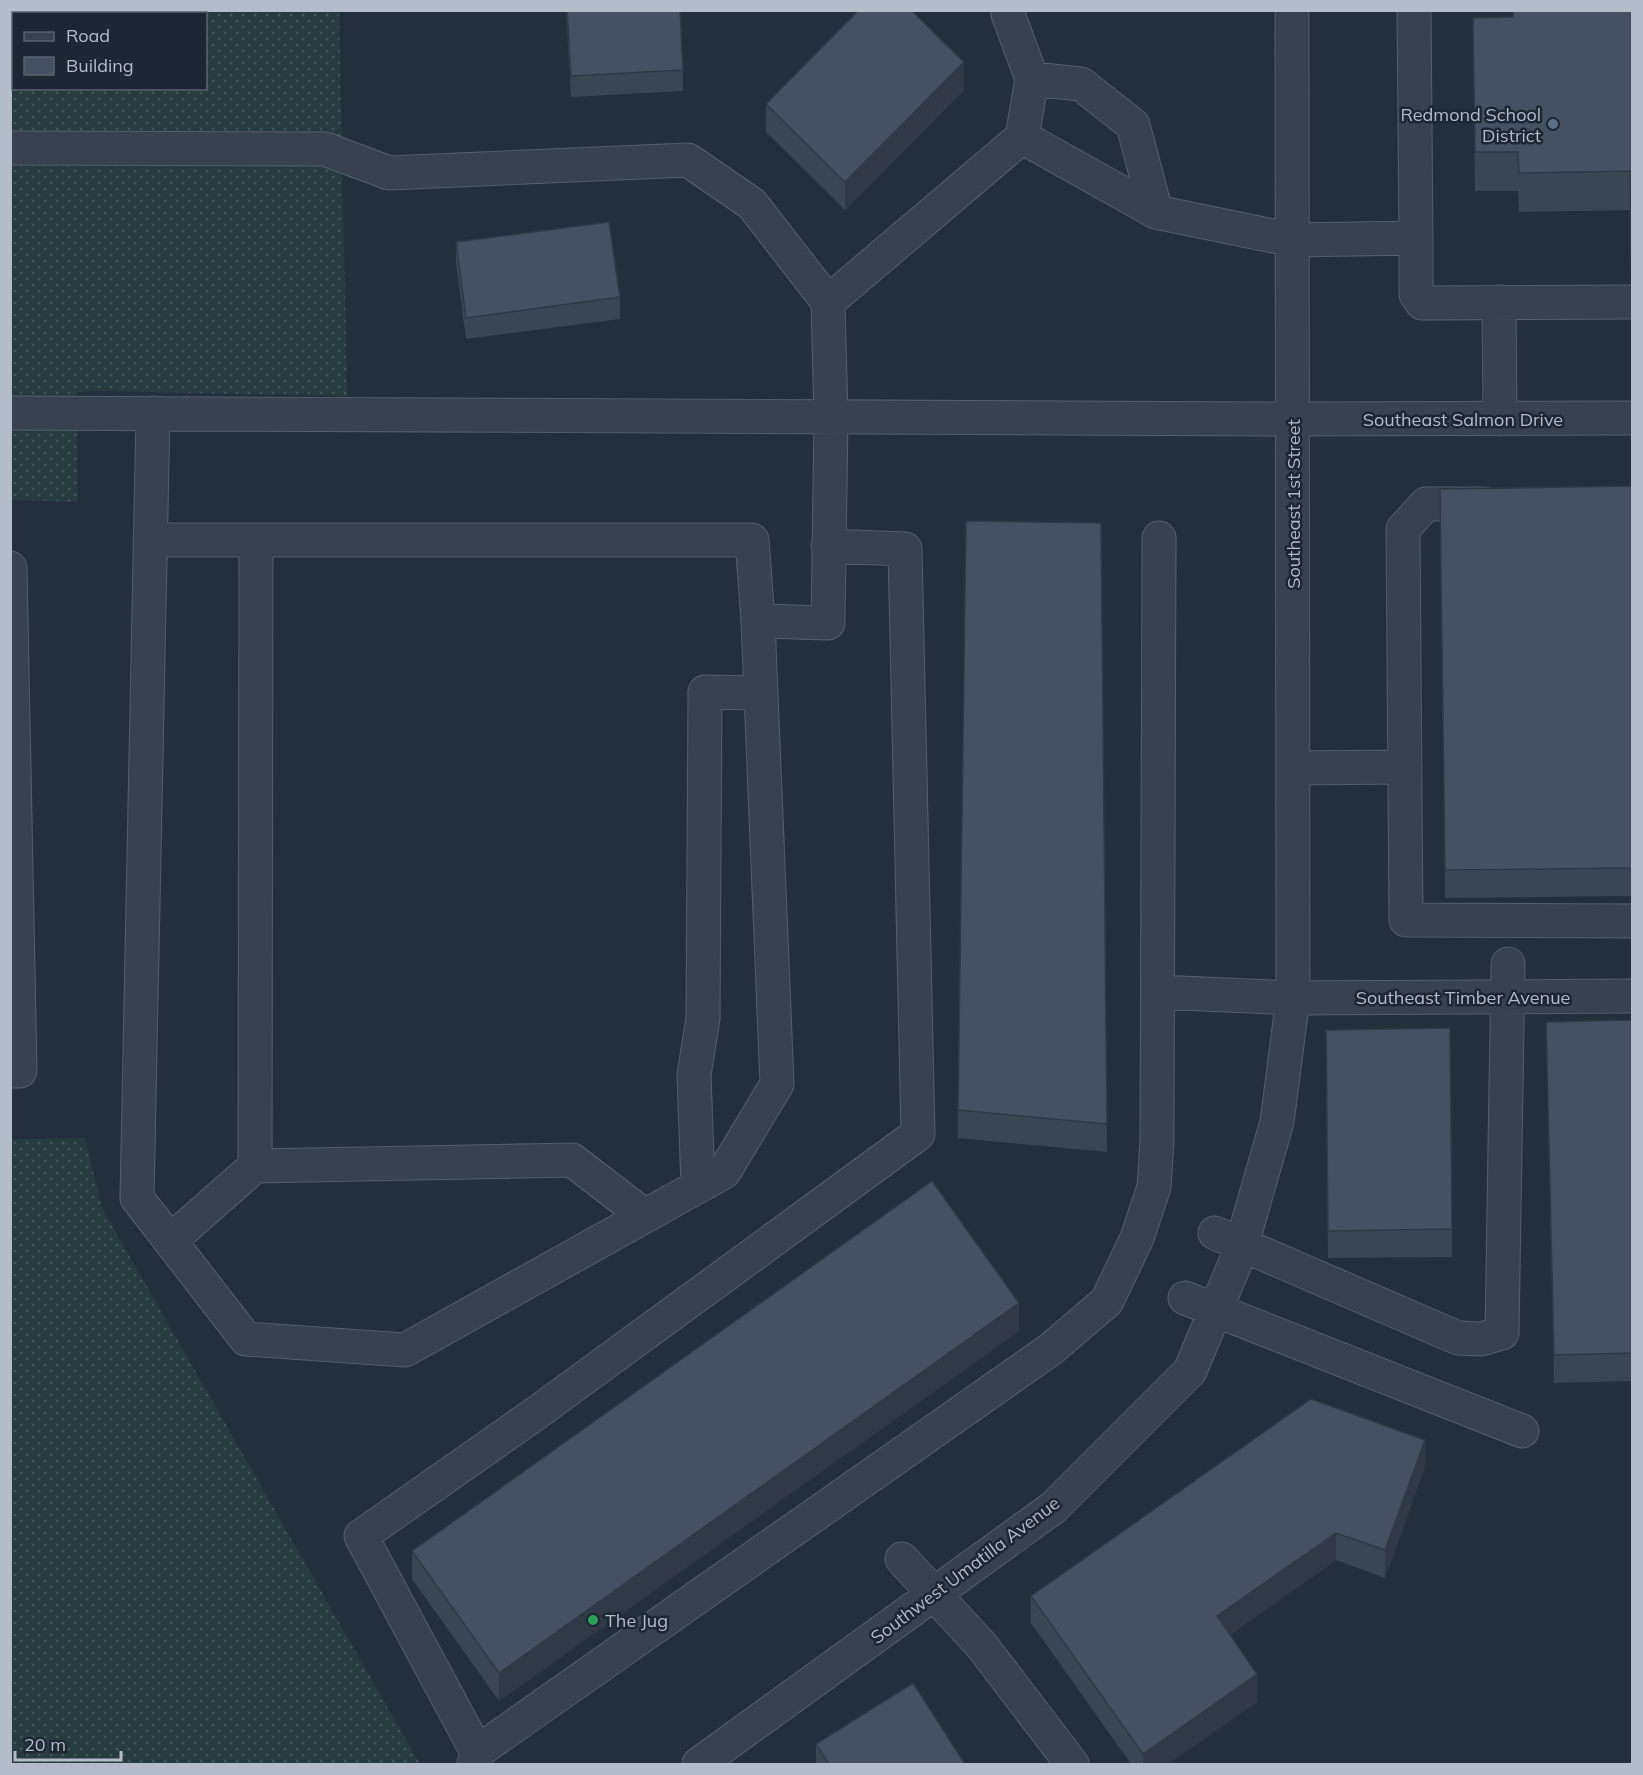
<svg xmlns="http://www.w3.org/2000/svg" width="1643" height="1775" font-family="Mulish,sans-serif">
  <defs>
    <pattern id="grass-dots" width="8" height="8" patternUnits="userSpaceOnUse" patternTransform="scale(1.5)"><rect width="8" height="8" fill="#263c3f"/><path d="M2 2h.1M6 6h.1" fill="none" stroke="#435659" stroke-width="1.8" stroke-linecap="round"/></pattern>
  </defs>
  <rect width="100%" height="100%" fill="#242f3e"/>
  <path fill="url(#grass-dots)" fill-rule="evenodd" d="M11,11H339L347,396L102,391L77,392L78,502L11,500ZM14,14H206V88H14Z
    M85,1138L102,1208L420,1764H11V1139Z"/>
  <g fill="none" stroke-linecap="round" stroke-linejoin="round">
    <defs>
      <path id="minor" d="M1414,10L1416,238
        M1008,14L1032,79L1022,137
        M1032,79L1081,84L1133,125L1156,212
        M10,148L325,149L389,173L688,160L752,204L828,302L831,418L828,623L758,621
        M828,302L1022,137L1156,212L1292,240L1416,238V294L1422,303L1632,302
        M1499,302L1500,419
        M10,413L1293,419L1632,418
        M1484,504H1426L1403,529L1406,920L1632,921
        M150,540H752L758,621L777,1084L724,1172L405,1350L246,1339L137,1198L153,413
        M10,568L20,1071H10
        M1293,768L1405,767
        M1158,992L1293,998L1632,996
        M255,1166L256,540
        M698,1186L694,1075L703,1018L705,692L761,693
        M1215,1233L1458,1338L1481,1339L1502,1333L1508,964
        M170,1241L255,1166L572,1160L645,1216
        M1185,1298L1522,1431
        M902,1559L982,1646L1072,1764
        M477,1752L361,1536L535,1414L918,1134L905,549L828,546
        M474,1764L477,1752L1051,1349L1107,1301L1137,1238L1154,1187L1157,1142L1159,538
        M699,1764L1054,1507L1190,1371L1239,1254L1277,1122L1293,998L1292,10"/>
    </defs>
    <use href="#minor" stroke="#565f6c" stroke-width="35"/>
    <use href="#minor" stroke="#38414e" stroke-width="33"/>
  </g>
  <path fill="#3b4654" d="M566,10H680L683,70V91L571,97Z
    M1632,10V278H1631L1630,210L1519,212L1518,191H1475L1473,18L1513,17Z
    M964,90L845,210L766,132V104Z
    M456,242L620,297V319L466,339L456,263Z
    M1632,486V896L1445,898L1440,516Z
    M1101,523L1107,1152L958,1138V1110Z
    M1632,1020V1381L1554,1383L1546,1022Z
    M1326,1058L1452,1229V1257L1328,1258Z
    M1019,1331L499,1701L412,1579V1551Z
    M1425,1467L1385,1578L1336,1560L1230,1635L1257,1702L1168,1764H1131L1031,1623V1596Z
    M816,1744L965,1764H816Z"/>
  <path fill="#303945" d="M964,62V90L845,210V182Z
    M1019,1303V1331L499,1701V1673Z
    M1425,1440V1467L1385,1578V1550Z
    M1336,1533V1560L1217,1644V1616Z
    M1257,1674V1702L1168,1764H1143V1754Z"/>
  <path fill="#455162" stroke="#303945" stroke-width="1.5" d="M567,10H680L683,70L571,76Z
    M859,10H911L964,62L845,182L766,104Z
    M1513,10H1632V239H1631L1630,171L1519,173L1518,152H1475L1473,18L1513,17Z
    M609,222L620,297L466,318L456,242Z
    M1632,486V868L1445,870L1440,489Z
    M966,521L1101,523L1107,1124L958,1110Z
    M1632,1020V1353L1554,1355L1546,1022Z
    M1450,1028L1452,1229L1328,1231L1326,1030Z
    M932,1181L1019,1303L499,1673L412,1551Z
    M1311,1399L1425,1440L1385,1550L1336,1533L1217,1616L1257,1674L1143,1754L1031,1596Z
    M913,1683L965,1764H829L816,1744Z"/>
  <circle fill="#5c6f8a" stroke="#1d2633" stroke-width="2" cx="1553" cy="124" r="6"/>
  <circle fill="#2e9e5b" stroke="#1d2633" stroke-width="2" cx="593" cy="1620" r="6"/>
  <g text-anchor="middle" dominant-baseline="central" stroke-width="5" stroke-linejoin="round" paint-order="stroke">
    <g font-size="18" fill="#b4bcc9" stroke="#1d2633" text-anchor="end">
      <text x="1541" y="114">Redmond School<tspan x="1541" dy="21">District</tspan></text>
      <text x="605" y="1620" text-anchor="start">The Jug</text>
    </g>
    <g font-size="18" fill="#b4bcc9" stroke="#1d2633">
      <text x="1463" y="419">Southeast Salmon Drive</text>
      <text transform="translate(1293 504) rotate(-90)">Southeast 1st Street</text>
      <text x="1463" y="997">Southeast Timber Avenue</text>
      <text transform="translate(965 1570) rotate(-37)">Southwest Umatilla Avenue</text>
    </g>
  </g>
  <rect width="1643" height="1775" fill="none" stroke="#b4bcc9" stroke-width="24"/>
  <rect x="12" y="12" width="195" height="78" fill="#1d2633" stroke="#59626f" stroke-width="1.5"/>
  <rect x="24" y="32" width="30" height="9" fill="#38414e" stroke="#59626f" stroke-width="1.5"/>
  <text x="66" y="42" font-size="18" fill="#b4bcc9">Road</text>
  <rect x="24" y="57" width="30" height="18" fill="#455162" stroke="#59626f" stroke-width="1.5"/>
  <text x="66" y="72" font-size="18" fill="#b4bcc9">Building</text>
  <path d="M15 1751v9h106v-9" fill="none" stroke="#b4bcc9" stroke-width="3"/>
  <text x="24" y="1751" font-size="18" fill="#b4bcc9" stroke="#1d2633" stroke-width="4.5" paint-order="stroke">20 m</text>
</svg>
